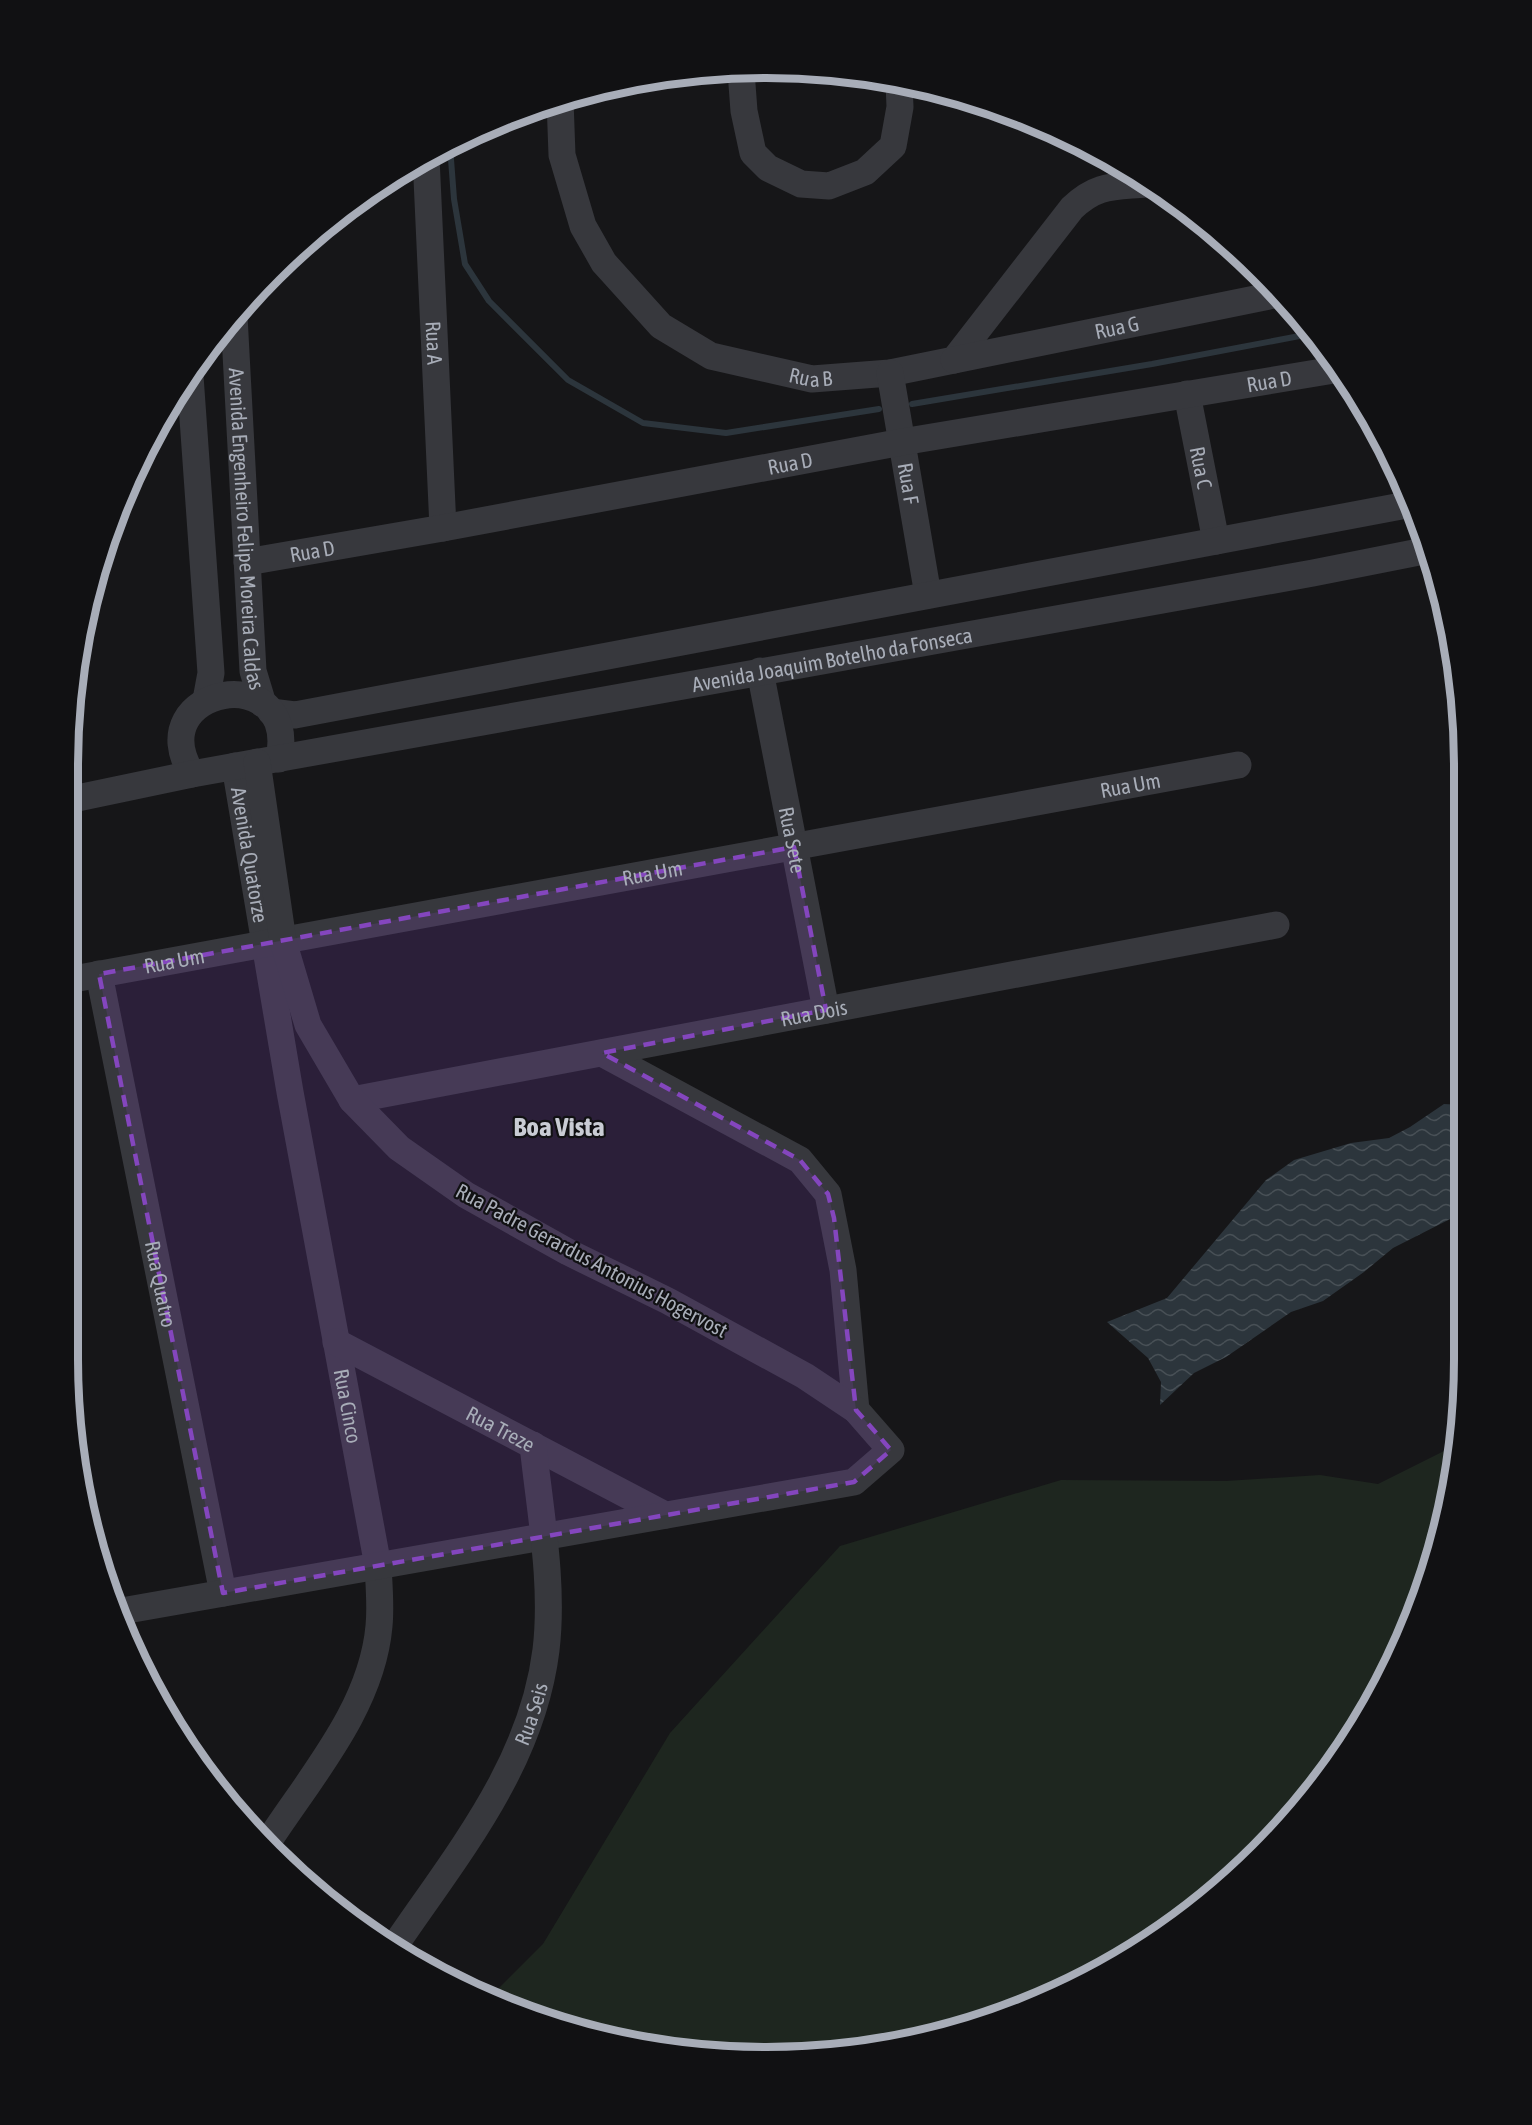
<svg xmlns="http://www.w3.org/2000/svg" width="1532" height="2125" font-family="'Asap Condensed',sans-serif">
  <defs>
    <pattern id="water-waves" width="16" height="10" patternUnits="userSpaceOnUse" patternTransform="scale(1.5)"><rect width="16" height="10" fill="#2c353c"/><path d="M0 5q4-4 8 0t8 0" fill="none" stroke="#485056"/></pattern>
  </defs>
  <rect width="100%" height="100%" fill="#161618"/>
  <path fill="#1e261f" d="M1456,1445L1441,1539L1392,1668L1320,1784L1226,1884L1116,1964L1034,2004L857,2052L721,2056L630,2044L490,1997L543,1944L670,1733L840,1546L1061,1480L1226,1481L1320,1475L1378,1484Z"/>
  <path fill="url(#water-waves)" d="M1444,1104L1461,1105L1462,1213L1393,1248L1364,1272L1323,1301L1291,1312L1226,1357L1194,1373L1160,1405L1161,1382L1148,1358L1107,1322L1167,1298L1266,1180L1294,1160L1351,1143L1389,1138L1410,1127Z"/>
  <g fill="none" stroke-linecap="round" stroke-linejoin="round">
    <path stroke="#2c353c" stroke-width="6" d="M450,146L454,199L465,264L489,301L568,380L643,423L726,433L879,409
      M912,404L1152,364L1310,334"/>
    <g stroke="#37383d" stroke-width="27">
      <path d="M741,71L744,111L753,153L768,168L801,184L829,186L865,172L893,146L900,107L899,83"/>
      <path id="s1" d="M560,100L562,155L583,226L604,263L661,326L711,356L812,379L890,373L954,360L1072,208C1097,184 1113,187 1146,184"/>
      <path id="s2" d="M426,157L443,528"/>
      <path id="s3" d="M234,316L253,671L263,704"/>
      <path id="s4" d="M954,360L1279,294"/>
      <path id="s5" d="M890,373L928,595"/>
      <path d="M190,376L211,673L206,700"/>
      <path id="s6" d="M1187,394L1216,541"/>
      <path id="s7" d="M247,562L443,528L902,442L1334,370"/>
      <path id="s8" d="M760,671L826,1010"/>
      <path d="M271,712L295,715L1412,504"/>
      <path id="s9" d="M235,766L290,1092L378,1566C379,1585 381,1606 379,1626C372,1707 311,1776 268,1842"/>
      <path d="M192,774C138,687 300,657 279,759"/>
      <path id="s10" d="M68,800L192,774L1313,573L1429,550"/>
      <path id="s11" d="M99,974L223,1593"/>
      <path id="s12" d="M68,980L1238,765"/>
      <path d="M602,1053L800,1160L828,1194L843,1270L856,1410"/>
      <path id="s13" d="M352,1100L1276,925"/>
      <path id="s14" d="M336,1342L665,1515"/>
      <path d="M116,1612L854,1482L891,1450L856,1410L805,1376L668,1301L568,1252L466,1195L399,1148L352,1100L308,1025L283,941L257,762"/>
      <path id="s15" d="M396,1944C458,1853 532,1764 546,1650C554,1583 540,1512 533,1445"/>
    </g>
  </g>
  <path fill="#8446be" fill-opacity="0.2" stroke="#8446be" stroke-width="4.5" stroke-dasharray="12 8" stroke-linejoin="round" d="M794,847L826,1010L602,1053L800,1160L828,1194L834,1218L856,1410L891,1450L854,1482L223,1593L99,974Z"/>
  <g text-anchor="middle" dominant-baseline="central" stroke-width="4.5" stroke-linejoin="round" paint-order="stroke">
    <g font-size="21" fill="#a8adb8" stroke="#111113">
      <text stroke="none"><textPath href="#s4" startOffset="166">Rua G</textPath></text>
      <text stroke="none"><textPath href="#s2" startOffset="186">Rua A</textPath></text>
      <text stroke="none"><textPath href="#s1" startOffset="417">Rua B</textPath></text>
      <text stroke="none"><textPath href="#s7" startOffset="1038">Rua D</textPath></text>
      <text stroke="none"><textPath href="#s7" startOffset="552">Rua D</textPath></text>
      <text stroke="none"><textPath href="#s6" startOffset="75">Rua C</textPath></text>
      <text stroke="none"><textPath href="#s5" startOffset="112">Rua F</textPath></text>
      <text stroke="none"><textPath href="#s3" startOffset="213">Avenida Engenheiro Felipe Moreira Caldas</textPath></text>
      <text stroke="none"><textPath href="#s7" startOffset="66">Rua D</textPath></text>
      <text stroke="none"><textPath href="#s10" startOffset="777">Avenida Joaquim Botelho da Fonseca</textPath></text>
      <text stroke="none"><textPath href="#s12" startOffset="1080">Rua Um</textPath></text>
      <text stroke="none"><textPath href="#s8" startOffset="172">Rua Sete</textPath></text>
      <text stroke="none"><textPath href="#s9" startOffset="90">Avenida Quatorze</textPath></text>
      <text stroke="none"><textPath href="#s12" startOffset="594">Rua Um</textPath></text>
      <text stroke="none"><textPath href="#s12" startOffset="108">Rua Um</textPath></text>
      <text stroke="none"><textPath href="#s13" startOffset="470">Rua Dois</textPath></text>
      <text transform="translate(592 1260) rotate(28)">Rua Padre Gerardus Antonius Hogervost</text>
      <text stroke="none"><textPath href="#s11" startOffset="316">Rua Quatro</textPath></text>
      <text stroke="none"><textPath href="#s9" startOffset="650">Rua Cinco</textPath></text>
      <text stroke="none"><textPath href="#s14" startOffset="186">Rua Treze</textPath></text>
      <text stroke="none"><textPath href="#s15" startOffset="268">Rua Seis</textPath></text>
    </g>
    <g font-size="27" font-weight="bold" fill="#c9ccd4" stroke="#111113">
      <text x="559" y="1126">Boa Vista</text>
    </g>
  </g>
  <path d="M0 0H1532V2125H0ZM766 78H766A688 688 0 0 1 1454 766V1359A688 688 0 0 1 766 2047H766A688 688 0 0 1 78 1359V766A688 688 0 0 1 766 78Z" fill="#111113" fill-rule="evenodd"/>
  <path fill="none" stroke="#a8adb8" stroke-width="8" d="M766 78H766A688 688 0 0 1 1454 766V1359A688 688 0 0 1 766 2047H766A688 688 0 0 1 78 1359V766A688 688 0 0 1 766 78Z"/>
</svg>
